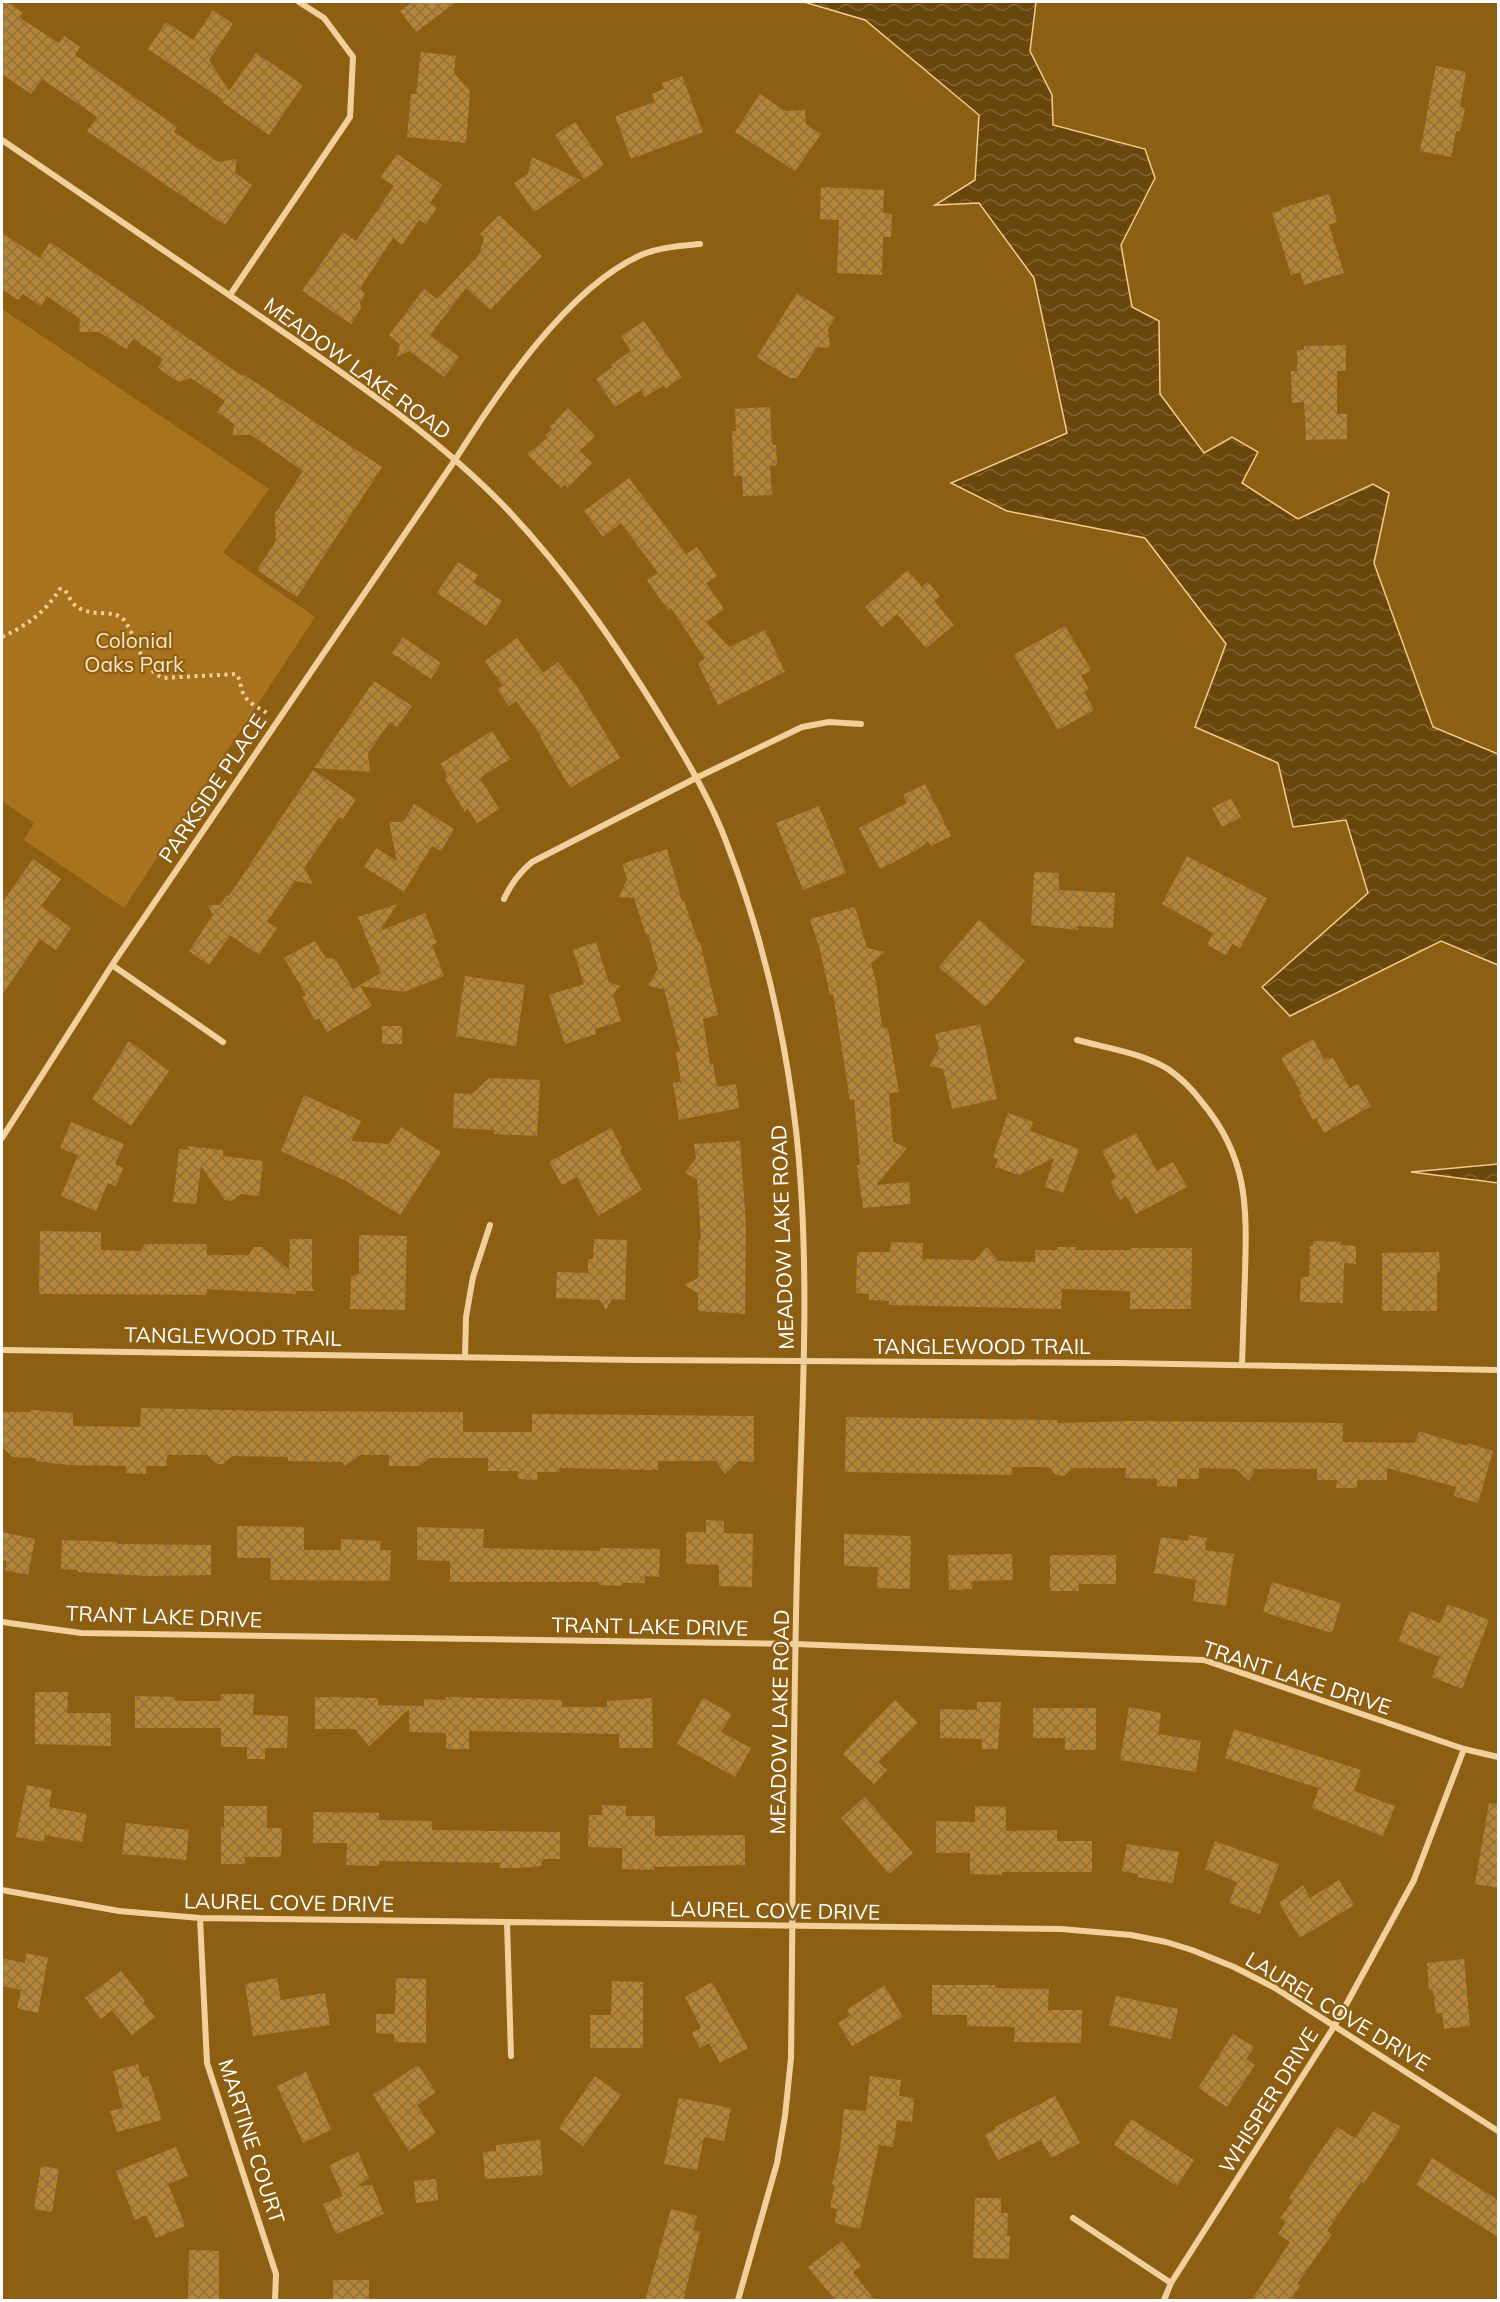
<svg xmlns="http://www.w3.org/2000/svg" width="1500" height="2302" font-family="Mulish,sans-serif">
  <defs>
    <pattern id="water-waves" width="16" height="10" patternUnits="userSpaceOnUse" patternTransform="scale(1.5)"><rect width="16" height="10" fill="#69470c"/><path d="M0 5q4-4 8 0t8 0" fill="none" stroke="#806330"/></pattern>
    <pattern id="building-cross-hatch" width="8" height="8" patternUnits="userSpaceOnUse" patternTransform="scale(1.5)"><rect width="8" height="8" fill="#b48537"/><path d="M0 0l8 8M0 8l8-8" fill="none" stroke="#90713e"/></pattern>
  </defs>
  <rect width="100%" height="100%" fill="#8d5f13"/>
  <path fill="#a9731e" d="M2,309L269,489L223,553L315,617L124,908L24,840L34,823L2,801Z"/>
  <path fill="url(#water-waves)" stroke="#f4cb8d" stroke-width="1.5" d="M804,2H1036L1030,51L1052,95L1053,125L1145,149L1155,178L1121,245L1132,307L1159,321L1160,394L1204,453L1232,437L1258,452L1242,483L1298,519L1373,484L1389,493L1374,563L1433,727L1498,754V965L1441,941L1290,1016L1262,987L1368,893L1346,820L1293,827L1278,763L1195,727L1226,644L1145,538L1007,511L951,483L1067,433L1034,278L979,203L935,205L975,180L979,115L865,20Z
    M1498,1164V1183L1411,1172Z"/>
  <path fill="url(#building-cross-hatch)" d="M2,2H7L23,13L20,18L59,43L64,36L80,47L75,55L177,127L174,132L218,162L237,159L235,173L252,185L225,225L87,131L97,117L61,92L42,79L31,94L2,74Z
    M413,2H456L416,32L400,11Z
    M213,10L233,24L209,60L229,91L256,53L303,85L269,135L222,102L223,100L148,49L166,22L193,40Z
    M421,52L456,56L454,73L470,91L466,143L407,137L411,94H416Z
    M1436,66L1466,72L1460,107L1465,108L1460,131H1456L1451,157L1420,151Z
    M682,76L703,132L631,159L615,116L655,102L652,94L664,89L662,83Z
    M760,94L785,111L805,110L806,124L821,134L795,171L735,132Z
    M575,122L604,165L584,179L555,135Z
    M397,154L442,185L430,203L437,208L426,224L419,220L402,245L393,238L360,288L365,295L360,303L361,308L351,324L302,291L343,232L356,241L394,186L381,177Z
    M532,157L581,180L534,212L514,183L528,174Z
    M821,187L884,190L883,213L892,214L891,237H883L882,275L837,273L839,220L820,219Z
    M1329,194L1337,222L1329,225L1344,273L1304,285L1300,272L1291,275L1272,213L1282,210V208Z
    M499,215L542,256L490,310L466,288L430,335L459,357L444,377L409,351L397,357L400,344L389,335L424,289L437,299L479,255L484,238L480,234Z
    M2,233L40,258L50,242L242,376L243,374L382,467L297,597L257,570L276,541L275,514L303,471L251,435H233L234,424L217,412L225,401L191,378L178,382L158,368L163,359L133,339L126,349L99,332H79L80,319L47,296L41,306L23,294L18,300L2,289Z
    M797,293L835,317L828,329L830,348L817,347L797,378H790L757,357Z
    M644,321L682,377L666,388L664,385L645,397L641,390L615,407L596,379L613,367L611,365L631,351L621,336Z
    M1346,345V371H1337V414H1347V439L1306,440L1304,402L1292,403L1291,371H1297V350H1304V346Z
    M770,407L772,445H776L777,465L770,466L772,495L743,496L742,476H734L732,431H736L735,409Z
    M568,408L595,436L580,451L592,463L568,488L565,484L561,488L527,454L547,438L545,436L552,429L550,427Z
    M629,478L686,554L697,547L717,576L706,583L724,609L706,622L729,647L765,630L785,672L718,705L698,663L705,659L671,608L668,610L647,580L658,573L621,523L603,537L584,511Z
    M458,562L478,575L473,582L502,601L486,626L437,593Z
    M908,570L922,587L928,582L940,596L934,601L954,625L926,648L897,614L882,627L865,607Z
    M1065,626L1091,670L1081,676L1089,689L1084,692L1094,710L1058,730L1014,655Z
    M403,637L441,663L431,679L392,653Z
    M517,638L543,673L558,662L576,685L620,758L570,788L540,737L541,736L516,701L509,706L497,689L503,686L485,661Z
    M374,681L412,706L397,727L390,722L368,753L370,772L314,768Z
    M492,731L510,759L480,778L499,809L477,823L467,808L465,812L445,779L447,774L440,764Z
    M313,770L356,799L343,819L339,817L304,868L313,884L295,881L267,922L277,928L259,955L230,935L209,965L189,951L213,915L208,905H220L227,895L229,896Z
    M925,784L951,836L931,846L928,841L917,850L880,869L859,828L907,803L903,795Z
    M1231,798L1241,817L1222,827L1212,808Z
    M414,804L454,829L441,851L432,846L403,893V891L364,867L376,848L397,861L389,822H403Z
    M819,806L846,873L803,890L776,823Z
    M667,849L682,901H684L698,942H700L718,1015L703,1019L710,1064H713L717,1087L736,1084L739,1108L679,1120L673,1083L681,1082L676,1052L680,1051L664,989L648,986L658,969L648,934L646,935L634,898L619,897L627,879L622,864Z
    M1187,856L1267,898L1240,948L1232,944L1226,955L1207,945L1213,933L1162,904Z
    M33,859L61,879L41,906L71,928L56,950L40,939L2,995V903Z
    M1034,872L1059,873V890L1115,893L1113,928L1078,926V930L1031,925Z
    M397,904L380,931L425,913L437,943L432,945L444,976L404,992L360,986L372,1006L327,1032L319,1018L315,1020L302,997L306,995L284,958L315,941L326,958L335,959L353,989L381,973L358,917Z
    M855,907L867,948L885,952L871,963L876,982L882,1026L888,1029L899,1092L889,1093L893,1142L907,1148L876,1185L909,1182L911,1204L863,1208L857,1165H860L854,1099L850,1100L833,994L830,995L820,950L810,919Z
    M979,920L1025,961L986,1007L939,967Z
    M596,942L609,983L620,986L613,995L621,1021L595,1029L596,1034L565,1044L549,995L584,984L573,950Z
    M465,976L525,985L516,1046L456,1036Z
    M980,1024L997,1099L952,1109L943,1069L929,1066L939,1049L935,1034Z
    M382,1026H402V1044H382Z
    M1313,1039L1324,1059L1333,1058L1350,1088L1358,1084L1371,1106L1324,1133L1316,1118L1313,1120L1299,1095L1302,1094L1281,1058Z
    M129,1041L169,1071L131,1126L92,1099Z
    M489,1078L540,1080L537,1136L494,1134V1130L453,1128L454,1093L472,1094Z
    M304,1095L361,1121L351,1141L389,1144L401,1127L441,1152L400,1215L346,1181L281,1151Z
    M1008,1113L1033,1122L1030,1131L1079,1149L1063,1193L1045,1187L1054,1158L1019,1175L995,1167L998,1159L993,1157Z
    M71,1122L124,1144L115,1164L123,1168L116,1186L108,1183L96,1211L61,1196L78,1155L60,1148Z
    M611,1128L622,1148L620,1151L642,1190L598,1216L577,1177L562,1185L549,1162Z
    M1136,1133L1157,1171L1173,1162L1187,1187L1136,1214L1126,1196L1120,1200L1110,1182L1116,1178L1102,1151Z
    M740,1141L746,1225L745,1314L698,1311V1293L684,1285L698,1278L699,1239H701L697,1179L685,1173L696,1158L694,1144Z
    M187,1146L223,1150V1156L263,1161L259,1196L241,1194L232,1201L225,1200L201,1166L196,1204L173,1202L179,1149L190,1150Z
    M40,1231L101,1232V1250L140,1251L145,1244H207V1255H249L254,1247H262L289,1270L290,1239H312V1288L315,1291H296V1294L207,1289V1295L39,1294Z
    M359,1235L407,1236L405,1310L350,1309L351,1277L359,1273Z
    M594,1239L627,1240L625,1300L612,1299L606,1310L600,1300L556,1298L557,1272L588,1273V1259H593Z
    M1313,1241L1341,1242V1245L1356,1246V1264L1344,1263L1343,1303L1300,1302L1301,1277H1309L1310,1246H1313Z
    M891,1242L923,1243L922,1259L975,1260L987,1247L998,1261L1035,1262V1250H1057V1247H1076L1075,1250H1131V1248H1192L1191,1309H1130V1291L1062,1289L1061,1309L889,1305V1301L869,1300V1294L856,1293L857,1252H890Z
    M1439,1252L1440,1272H1437V1311H1382V1253Z
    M141,1408L267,1411L463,1412V1432H532V1414L754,1416V1462L738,1461L725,1474L716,1461H658V1470L559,1468L560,1472H537L538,1480L518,1479V1471H488V1458H429L419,1466H389V1455H360L345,1466L343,1462L288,1461V1457L232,1456L223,1464H216L207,1455H167V1466H146V1474L126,1473V1466L69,1465L36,1461V1458L13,1457L2,1447V1412H30V1410L73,1413V1426L140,1427Z
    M846,1417L1057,1420V1423L1132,1421L1343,1423V1442L1415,1443L1419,1431L1467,1446L1468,1443L1493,1451L1478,1503L1454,1496L1456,1487L1387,1468V1480H1357V1488H1336L1337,1480H1317V1469H1255L1249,1481L1236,1469L1199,1468V1479H1177V1487L1157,1486V1479L1125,1478L1126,1468H1072L1064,1476L1056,1475L1049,1467H1012V1475L845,1472Z
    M706,1520L724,1521V1533L753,1534L752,1587L719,1586V1565L686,1564V1532H706Z
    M237,1526L304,1527V1550H341V1539L381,1541L380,1550H391L390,1581L270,1580L271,1558H237Z
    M417,1527L484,1529L483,1548L600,1551V1548L660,1549L659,1577L645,1576V1583H622L621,1586L599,1585V1582H450V1561L417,1560Z
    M2,1532L35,1539L28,1575L5,1570L7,1561L2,1560Z
    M844,1534L911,1536L910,1589L877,1588L878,1567L844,1566Z
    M1189,1535L1207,1538L1205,1550L1234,1554L1226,1606L1193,1601L1196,1580L1154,1573L1161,1537L1188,1541Z
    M62,1540L117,1542V1544L211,1545V1575L148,1576L78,1572V1570L61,1569Z
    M1012,1554L1013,1580L972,1581V1589L949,1590L948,1555Z
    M1050,1555H1116V1584H1079V1591H1050Z
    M1272,1582L1341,1603L1332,1633L1263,1612Z
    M1448,1604L1489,1620L1462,1689L1432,1677L1440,1657L1398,1641L1410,1611L1440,1623Z
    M35,1692H68L67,1713H111V1746L35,1744Z
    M221,1694H254L253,1715L288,1716L287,1748H265V1759H247V1747H221V1728H135V1696L175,1697V1701H221Z
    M315,1697L378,1698V1705L424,1706V1699L446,1700V1697L562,1700V1707H607V1701L652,1698L653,1748H619V1734L469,1731V1749H446V1733L409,1732V1709L369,1746L355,1729H315Z
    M703,1698L732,1714L721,1732L751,1748L735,1777L677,1744Z
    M895,1700L918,1723L878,1762L887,1770L874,1784L843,1754Z
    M977,1702H1001L998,1749H982V1739L940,1738V1709L977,1710Z
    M1129,1707L1161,1713L1158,1734L1201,1741L1196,1772L1120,1760Z
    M1033,1708H1096V1750H1065V1738H1033Z
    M1234,1729L1361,1770L1354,1791L1395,1806L1383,1836L1312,1808L1319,1788L1225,1758Z
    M27,1785L52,1790L49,1807L87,1814L82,1842L45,1835L44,1842L16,1837Z
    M865,1797L913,1853L889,1874L841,1818Z
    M1489,1803L1498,1804V1888L1475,1884Z
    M602,1805L626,1806V1816H655V1836L745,1835V1865L654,1867V1870L622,1869V1848L588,1847L589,1815H602Z
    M224,1806H267V1828H282L281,1857H244L245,1864H221V1827L224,1828Z
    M975,1806L1006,1807V1831L1057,1830V1841H1092V1872H1002V1875L970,1874V1853H936V1821L975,1822Z
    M313,1812L379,1813V1820L432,1821V1830L560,1832V1859H543L541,1866L521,1868H500V1863L379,1861V1866L346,1865L347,1843H313Z
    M126,1823L189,1830L186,1860L122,1854Z
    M1215,1841L1279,1864L1260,1914L1229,1903L1237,1882L1205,1869Z
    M1127,1844L1179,1852L1173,1883L1137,1877L1138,1874L1122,1871Z
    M1339,1880L1354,1905L1300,1938L1279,1903L1303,1885L1310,1898Z
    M26,1953L48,1958L38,2013L17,2008L21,1990L2,1986V1958L25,1963Z
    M1464,1959L1470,2026L1444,2029L1442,2013L1436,2014L1433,1990L1429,1991L1427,1963Z
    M121,1971L145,2001L143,2003L155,2017L132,2035L112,2010L101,2019L85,1998Z
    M277,1978L281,2000L325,1993L330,2025L253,2036L245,1984Z
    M396,1978L426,1979V2043L394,2042V2034L376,2033V2014H395Z
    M612,1981L643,1982V2048H590V2015H611Z
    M712,1982L748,2048L720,2063L709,2043L700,2048L692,2033L701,2028L685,1997Z
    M884,1985L903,2017L852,2046L838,2023L850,2016L847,2010Z
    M932,1985H995V1988L1049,1989L1048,2010H1082L1081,2043L1014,2042L1015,2027L967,2026V2015H932Z
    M1116,1996L1178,2009L1171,2039L1109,2025Z
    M1233,2034L1254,2047L1246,2059L1255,2065L1227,2107L1198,2088Z
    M138,2064L142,2078L148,2076L162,2120L117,2132L110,2111L123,2108L113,2071Z
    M418,2065L436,2092L417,2105L436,2133L409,2151L373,2095Z
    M306,2072L331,2130L303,2143L277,2086Z
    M595,2076L621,2095L583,2146L559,2128Z
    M870,2076L901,2080L899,2096L914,2098L912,2122L897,2120L893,2147L879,2145L860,2229L835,2223L837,2209L830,2207L835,2185L832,2184L840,2149L844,2109L866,2111Z
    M1055,2096L1080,2143L1051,2158L1041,2140L998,2160L985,2135L996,2129L995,2127Z
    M679,2098L731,2108L724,2141L704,2137L697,2170L664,2164Z
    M1373,2111L1401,2127L1364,2183L1361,2181L1327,2231L1332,2234L1297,2284L1300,2286L1290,2301H1251L1290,2242L1278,2234L1286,2222L1280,2218L1293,2201L1289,2198L1337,2127L1355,2138Z
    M1131,2119L1194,2160L1177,2186L1114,2145Z
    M540,2140L543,2175L485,2179L483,2152L496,2151V2145Z
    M176,2147L188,2176L168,2184L185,2226L156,2238L146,2215L135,2220L116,2171Z
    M358,2152L369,2178L358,2186L372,2185L384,2214L336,2234L323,2204L343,2196L329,2165Z
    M1432,2158L1498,2200V2237L1416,2185Z
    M41,2166L59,2169L52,2212L34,2209Z
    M436,2179L438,2200L416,2203L414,2181Z
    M975,2198H1001V2213H1008L1007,2236H1010L1009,2259L973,2258Z
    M671,2209L697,2216L693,2230L700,2232L683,2301H645Z
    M842,2241L861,2266L853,2272L875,2301H836L808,2267Z
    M189,2250L219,2251V2301H188Z
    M333,2280H369V2301H333Z"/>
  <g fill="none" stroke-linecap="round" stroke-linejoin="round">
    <path stroke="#f1d09c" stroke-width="4" stroke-dasharray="3 4.5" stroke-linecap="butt" d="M2,637C29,624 43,614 60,589L65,590C68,595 71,602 76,606C90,618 114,608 124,620C138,639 140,668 163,678L236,674C241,680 240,686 243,693C247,703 259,708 267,713"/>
    <path stroke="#f1d09c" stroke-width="6" d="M2,140C92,202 183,263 273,325C354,381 435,435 504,506C567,572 618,647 665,724C688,762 712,803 727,844C762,935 785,1034 796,1130C812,1275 801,1425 797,1571C793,1733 793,1895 791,2058L785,2116L777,2163L738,2300
      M230,295L350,117L353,57L324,18L299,2
      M504,899C511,883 519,873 532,862L696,778L802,727L829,722L861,724
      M112,965L223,1042
      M1077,1040C1107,1048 1141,1053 1168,1069C1181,1078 1192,1089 1201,1101C1248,1157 1247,1205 1245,1274C1244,1304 1243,1335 1242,1365
      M2,1138L112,965L455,460C498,392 567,288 641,255C660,247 680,246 700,244
      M2,1350L634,1360L1119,1363L1498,1370
      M465,1357L466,1317L473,1277L490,1225
      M2,1622L81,1633L795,1644L1204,1660L1464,1749L1498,1757
      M2,1890L119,1911L200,1918L1061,1929L1131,1935L1166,1942L1192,1950L1234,1967L1275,1988L1498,2131
      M200,1918L207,2063L276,2274L275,2300
      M507,1922L511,2056
      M1073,2218L1171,2283
      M1164,2300L1171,2283L1335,2025L1414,1880L1464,1749"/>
  </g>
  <g text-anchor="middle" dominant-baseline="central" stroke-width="4.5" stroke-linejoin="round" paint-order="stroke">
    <g font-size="21" fill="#fff" stroke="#8d5f13">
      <text transform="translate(358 368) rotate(36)">MEADOW LAKE ROAD</text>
      <text transform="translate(212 788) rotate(-56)">PARKSIDE PLACE</text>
      <text transform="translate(782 1237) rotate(-92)">MEADOW LAKE ROAD</text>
      <text transform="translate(233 1336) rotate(1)">TANGLEWOOD TRAIL</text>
      <text x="982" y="1346">TANGLEWOOD TRAIL</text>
      <text transform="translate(164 1616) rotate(2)">TRANT LAKE DRIVE</text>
      <text transform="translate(650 1626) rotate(1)">TRANT LAKE DRIVE</text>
      <text transform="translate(1297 1677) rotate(18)">TRANT LAKE DRIVE</text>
      <text transform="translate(779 1722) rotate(-89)">MEADOW LAKE ROAD</text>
      <text transform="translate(289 1902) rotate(1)">LAUREL COVE DRIVE</text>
      <text transform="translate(775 1910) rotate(1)">LAUREL COVE DRIVE</text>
      <text transform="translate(1338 2011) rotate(31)">LAUREL COVE DRIVE</text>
      <text transform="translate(1268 2100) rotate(-58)">WHISPER DRIVE</text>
      <text transform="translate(252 2141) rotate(72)">MARTINE COURT</text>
    </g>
    <g font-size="21" fill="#fce6c2" stroke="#8d5f13">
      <text x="134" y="640">Colonial<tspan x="134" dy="24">Oaks Park</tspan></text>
    </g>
  </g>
  <rect width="1500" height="2302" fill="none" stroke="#ffffff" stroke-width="6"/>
</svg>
